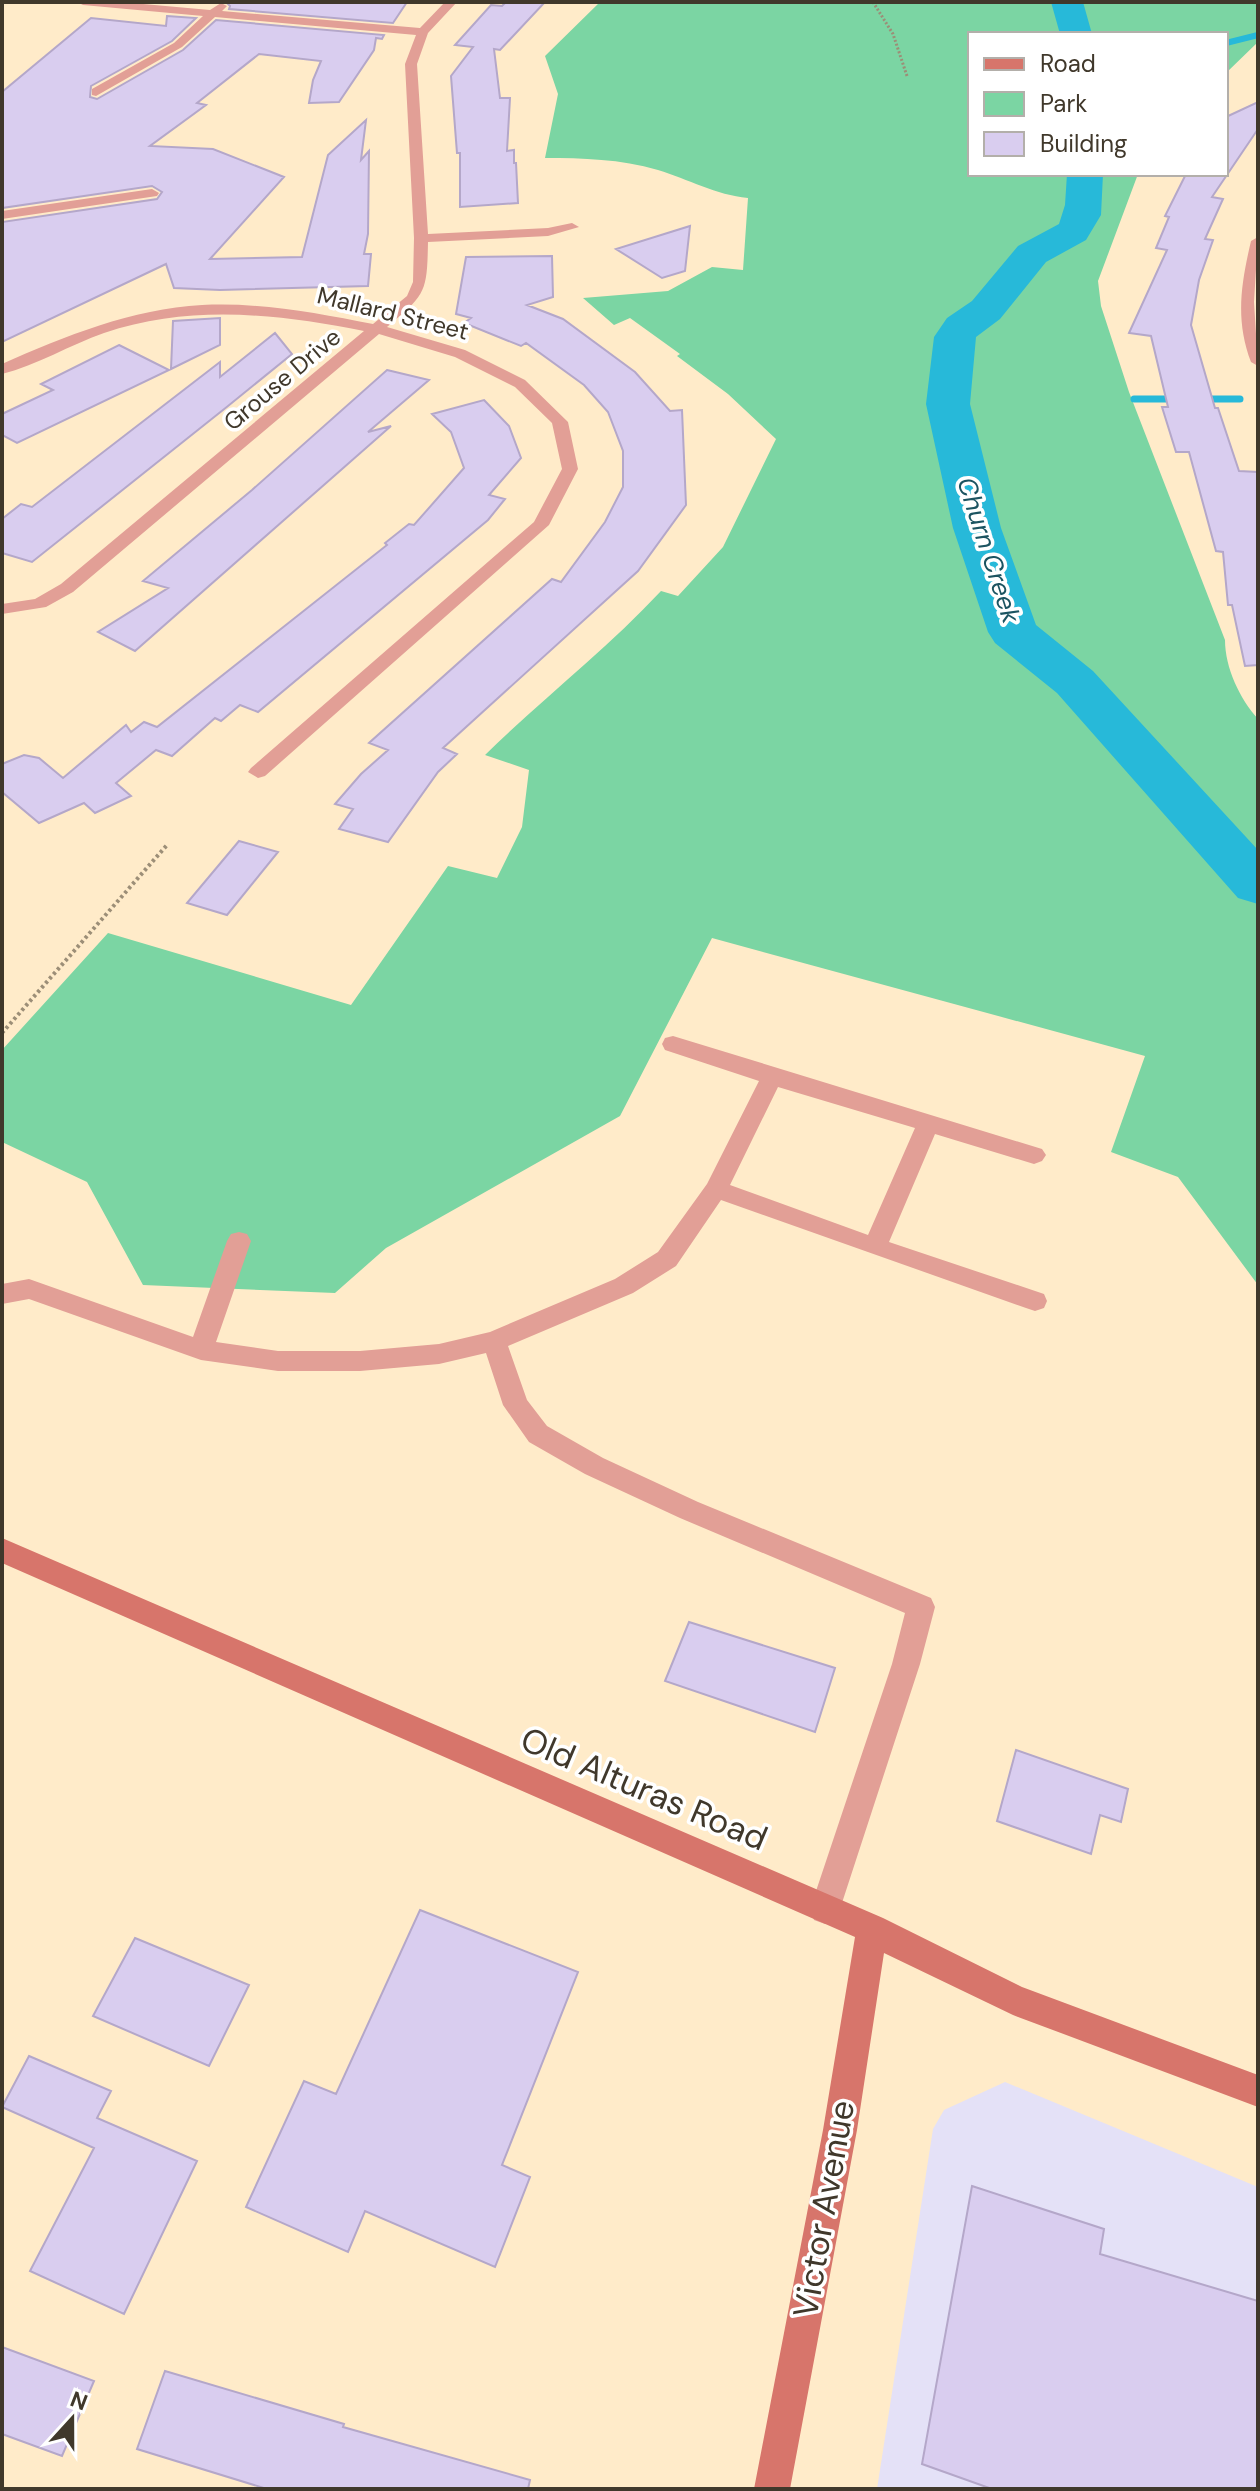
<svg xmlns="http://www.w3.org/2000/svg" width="1260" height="2491" font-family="'DM Sans',sans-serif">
  <rect width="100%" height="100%" fill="#ffebc9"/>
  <path fill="#e4e1f7" d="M1005,2082L1258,2187V2489H877L933,2129L944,2110Z"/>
  <path fill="#7bd5a3" d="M600,2H1258V42L1226,73V34H970V174H1138L1098,281L1101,306L1129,392L1225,640C1225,668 1240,699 1258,719V1285L1178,1177L1111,1152L1145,1056L712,938L620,1116L386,1248L335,1293L143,1285L87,1182L2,1142V1050L108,933L351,1005L448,866L497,878L522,827L529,770L485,755C542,699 606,650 661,591L678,596L723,547L776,439L728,394L677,356L680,354L630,318L614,325L583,298L668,291L712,267L743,270L748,198C716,195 688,179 658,170C620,159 583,158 545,158L558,94L545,56Z"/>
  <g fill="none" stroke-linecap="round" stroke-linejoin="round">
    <path stroke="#27b9d9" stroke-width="6" d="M1226,43L1258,35"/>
    <path stroke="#27b9d9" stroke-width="7" d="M1134,399H1179
      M1200,399H1240"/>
    <path fill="#27b9d9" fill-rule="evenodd" d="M1051,2H1083L1092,34H1060Z
      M1067,174H1103L1101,215L1086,240L1046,262L1000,319L976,337L970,404L1001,528L1036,625L1093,671L1258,850V904L1238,898L1057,693L995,643L988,632L953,528L926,404L934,337L947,318L972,301L1018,246L1059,224L1065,205Z"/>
  </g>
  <path fill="#d9cdef" stroke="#b4a7c9" stroke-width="2" d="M226,2H407L393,23L229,9L230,6Z
    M506,2H545L500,50L494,49L500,98H510L507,151L514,150V163H516L518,203L460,207V153H457L451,76L473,47L455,45L491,5L502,6Z
    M167,16L196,18L172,41L91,86L90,97L97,99L183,50L216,20L384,35L382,39L376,38L374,50L339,102L309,103L313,80L321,61L259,54L197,103L206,105L150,146L213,149L284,177L210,259L302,257L328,155L366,120L361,160L369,151L368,234L364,254H371L368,286L220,290L174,288L166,264L2,342V222L157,199L162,192L152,186L2,208V92L91,18L166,26Z
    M1258,102V129L1212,197L1223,199L1205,239L1213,240L1199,280L1191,325L1215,408H1218L1239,471L1258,472V665L1245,666L1232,605H1228L1223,552L1216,551L1189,452H1176L1162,407H1168L1151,336L1129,333L1167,250L1156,248L1169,217L1165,216L1186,174H1226V117Z
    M690,226L685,271L662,278L616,249Z
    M552,256L553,297L527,305L563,319L635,372L670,411L682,410L686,505L638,571L443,748L457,754L438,772L388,842L339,829L353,809L335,804L361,774L388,750L369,743L552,579L561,582L605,522L623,487V451L608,412L584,385L526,343L521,346L464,323L471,318L456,314L466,257Z
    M220,318V345L171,369L173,321Z
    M275,333L292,354L228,406L32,562L2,553V519L21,504L32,507L220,362V377Z
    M119,345L169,370L17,443L2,435V414L53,390L41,384Z
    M387,370L429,380L368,432L391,426L135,651L98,632L168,588L143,581L252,490Z
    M484,400L509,426L521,458L489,495L505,499L488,520L258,712L240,705L221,721L215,718L172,756L156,750L116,783L131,796L95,813L84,803L39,823L2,792V764L24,755L39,758L63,778L126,725L131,732L144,722L157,727L387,545L385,543L409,524L414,525L464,468L451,432L432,414Z
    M239,841L278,852L227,915L187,903Z
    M689,1622L835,1668L815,1732L665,1681Z
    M1016,1750L1128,1789L1121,1822L1100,1815L1091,1854L997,1821Z
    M420,1910L578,1972L502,2165L530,2177L495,2267L365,2211L348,2252L246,2207L304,2081L336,2094Z
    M135,1938L249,1985L209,2066L93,2016Z
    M29,2056L111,2091L97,2118L197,2161L124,2314L30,2271L94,2148L2,2107Z
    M972,2186L1104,2229L1100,2254L1258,2301L1257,2489H992L922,2464Z
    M2,2347L94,2381L62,2456L2,2434Z
    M165,2371L344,2424L343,2427L530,2480L528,2489H267L137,2449Z"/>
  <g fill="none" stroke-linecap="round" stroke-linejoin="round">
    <path stroke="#9c8e77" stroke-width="3" stroke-dasharray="2 2" stroke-linecap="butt" d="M873,2L893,34L907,76"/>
    <path stroke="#9c8e77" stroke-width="4" stroke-dasharray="3 3" stroke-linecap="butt" d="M2,1033L167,845"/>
    <path fill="#e29f96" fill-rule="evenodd" d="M77,2H121L210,10L221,3L227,6L222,11L420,28L445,2H457L428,33L417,64L428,234L548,228L572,223L579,227L548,236L428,242C427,293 426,294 387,327L465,350L525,380L568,422L578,469L549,525L265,776L258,778L248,772L251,768L534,522L562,469L552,423L515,387L455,357L379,334L73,592L46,607L2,614V604L35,599L61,584L364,331C277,314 191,304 104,333C70,345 37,365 2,374V364C65,336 132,309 202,305C259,302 317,313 373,324L407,296L413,282L414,238L405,64L416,35L215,17L182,47L96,96L92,95V89L174,43L203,16L83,5Z
      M152,189L159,193L157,196L2,219V211Z
      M1258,237L1254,302L1258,366L1251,362C1235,320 1241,284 1251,241Z
      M673,1036L1042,1149L1046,1155L1042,1161L1034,1164L935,1134L889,1242L1044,1294L1047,1301L1044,1308L1035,1311L1026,1308L721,1200L676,1266L633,1293L508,1346L527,1400L547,1426L603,1458L698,1502L931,1598L935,1607L920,1664L840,1909L836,1920L825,1924L814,1920L810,1909L892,1664L905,1613L680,1518L585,1474L529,1442L503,1405L486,1353L439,1364L360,1371H278L201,1360L29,1299L2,1304V1284L29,1279L193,1337L227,1241L231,1234L239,1232L247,1234L251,1241L216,1342L278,1351H360L439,1344L490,1332L615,1279L658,1252L707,1184L759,1081L665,1050L662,1044L665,1038ZM778,1087L915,1128L868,1235L730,1185Z"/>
    <path fill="#d7756b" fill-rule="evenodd" d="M2,1538L883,1918L1022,1987L1258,2075V2107L1013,2015L884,1953L857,2130L790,2489H754L823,2130L855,1937L2,1563Z"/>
  </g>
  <g text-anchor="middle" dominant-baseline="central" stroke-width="7" stroke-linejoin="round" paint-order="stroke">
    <g font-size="24" fill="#40382b" stroke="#fff">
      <text transform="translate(393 313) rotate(14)">Mallard Street</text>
      <text transform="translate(282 379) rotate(-40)">Grouse Drive</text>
    </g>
    <g font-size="26" font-style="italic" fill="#1c5461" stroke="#fff">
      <text transform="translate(989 550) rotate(72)">Churn Creek</text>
    </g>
    <g font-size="34" fill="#40382b" stroke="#fff">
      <text transform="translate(644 1789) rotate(23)">Old Alturas Road</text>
      <text transform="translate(824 2209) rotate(-80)">Victor Avenue</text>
    </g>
  </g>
  <rect width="1260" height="2491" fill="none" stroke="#40382b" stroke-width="8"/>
  <rect x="968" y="32" width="260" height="144" fill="#ffffff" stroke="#b3afaa" stroke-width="2"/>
  <rect x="984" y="58" width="40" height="12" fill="#d7756b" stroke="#b3afaa" stroke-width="2"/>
  <text x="1040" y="72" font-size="24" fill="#40382b">Road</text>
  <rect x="984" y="92" width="40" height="24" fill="#7bd5a3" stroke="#b3afaa" stroke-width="2"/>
  <text x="1040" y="112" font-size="24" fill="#40382b">Park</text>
  <rect x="984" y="132" width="40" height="24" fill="#d9cdef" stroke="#b3afaa" stroke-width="2"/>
  <text x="1040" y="152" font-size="24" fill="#40382b">Building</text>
  <g transform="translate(72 2419) rotate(21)" stroke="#ffffff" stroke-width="6" paint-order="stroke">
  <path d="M0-6L14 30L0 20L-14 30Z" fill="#40382b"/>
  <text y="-12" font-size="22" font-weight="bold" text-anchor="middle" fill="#40382b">N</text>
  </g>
</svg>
